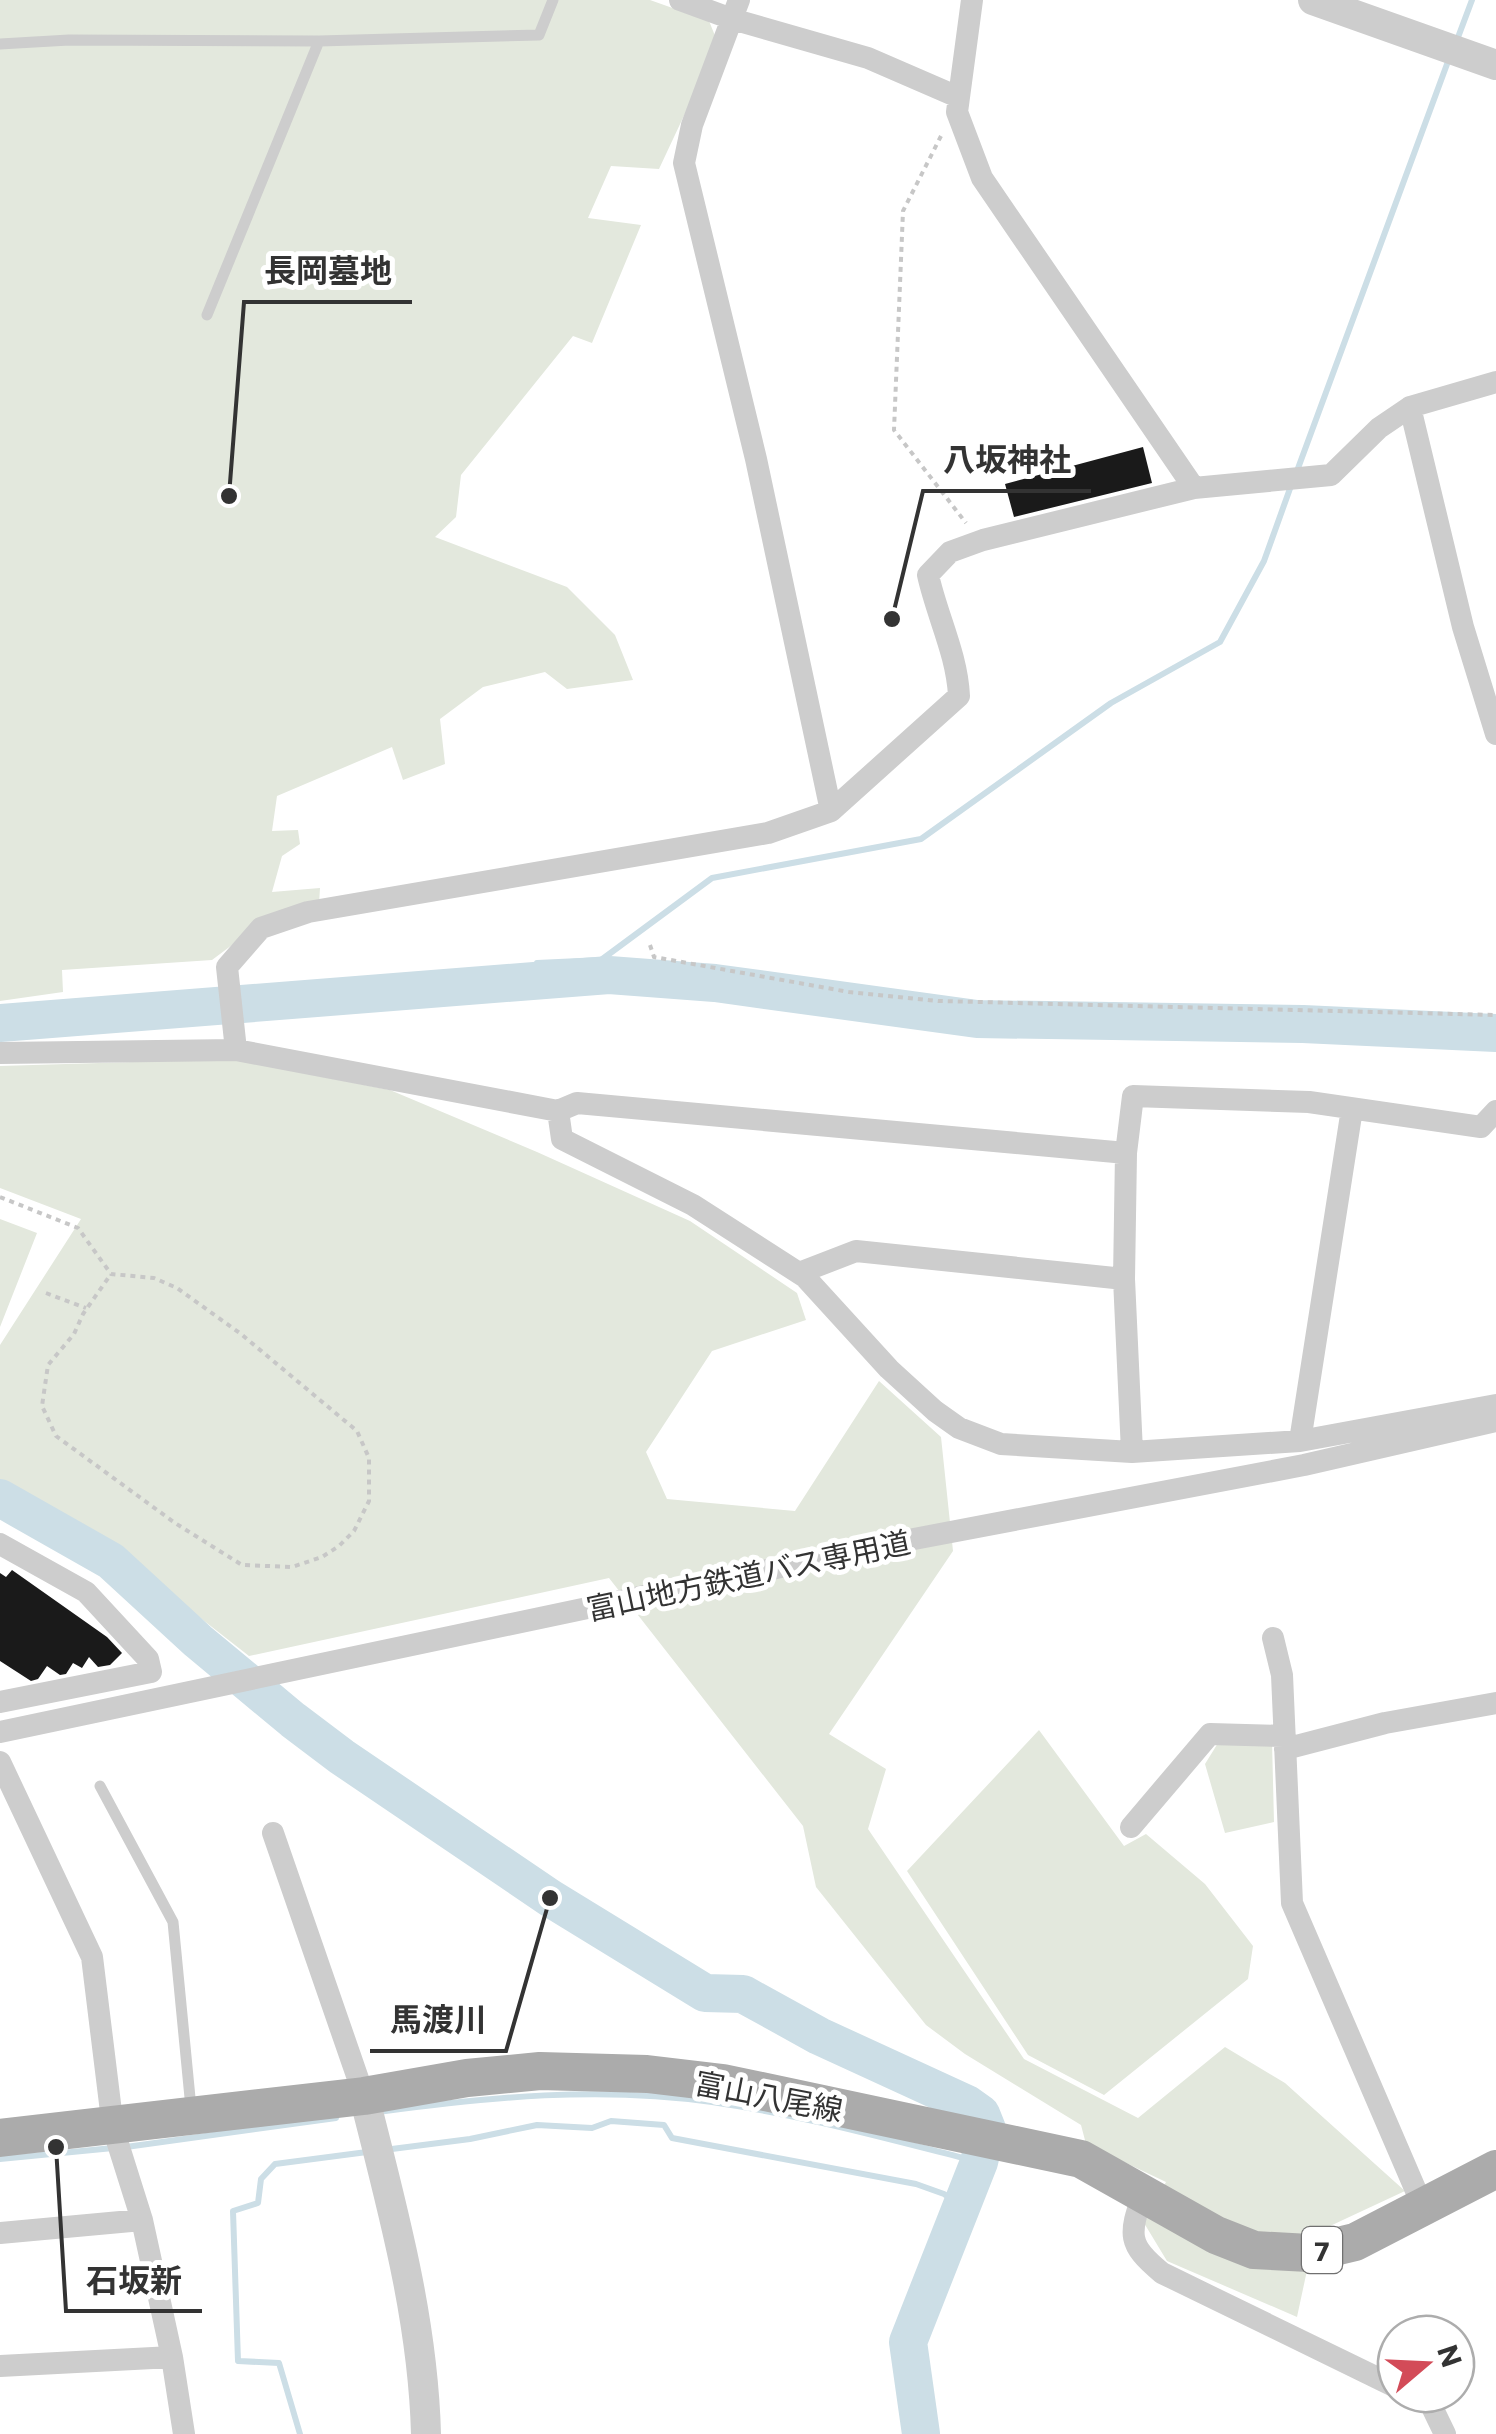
<svg xmlns="http://www.w3.org/2000/svg" width="1496" height="2434" font-family="Commissioner,'Noto Sans JP',sans-serif">
  <rect width="100%" height="100%" fill="#fff"/>
  <path fill="#e3e8dd" d="M0,0H650L709,21L718,43L659,169L611,166L588,218L641,225L592,343L573,336L461,475L456,517L435,537L567,587L615,635L633,680L567,689L545,672L483,687L440,719L445,764L403,780L392,747L277,796L272,831L298,830L300,844L282,856L272,892L320,888L319,904L236,942L212,960L62,970L63,992L0,1001Z
    M232,1059L390,1090L537,1152L690,1221L797,1293L806,1320L712,1351L646,1452L667,1499L795,1511L879,1381L941,1437L953,1551L829,1734L886,1769L868,1829L1024,2059L1138,2118L1225,2047L1285,2083L1405,2191L1315,2233L1297,2317L1167,2261L1144,2223L1166,2182L1086,2144L1081,2125L965,2054L926,2025L816,1887L803,1826L609,1578L249,1656L111,1548L0,1487V1345L81,1219L0,1188V1066Z
    M0,1219L37,1233L0,1327Z
    M1039,1730L1124,1846L1146,1834L1205,1884L1253,1946L1248,1979L1104,2095L1028,2055L907,1871Z
    M1272,1741L1274,1822L1225,1833L1205,1764L1218,1743Z"/>
  <g fill="none" stroke-linecap="round" stroke-linejoin="round">
    <path stroke="#ccdee6" stroke-width="6" d="M1457,40L1472,0
      M1297,471L1450,56
      M537,983V963L601,960L712,878L921,839L1111,703L1220,642L1264,561L1292,483
      M378,2112C489,2097 600,2086 712,2102C802,2115 891,2140 979,2162
      M126,2147L336,2118
      M384,2150L470,2139L537,2125L592,2128L611,2121L664,2125L672,2138L916,2184L944,2194L962,2206
      M0,2159L113,2148
      M300,2434L279,2363L238,2361L233,2211L258,2203L261,2179L275,2164L367,2152"/>
    <path stroke="#ccdee6" stroke-width="38" d="M0,1023L609,975L715,983L977,1019L1303,1024L1496,1033
      M0,1498L111,1561L198,1641L293,1720L342,1757L550,1898L705,1993L743,1994L819,2036L967,2104L981,2114L987,2129L979,2162L908,2342L921,2434"/>
  </g>
  <path fill="#1a1a1a" d="M1143,447L1152,483L1014,517L1005,484Z
    M12,1570L107,1637L122,1653L110,1665L98,1667L89,1657L82,1668L73,1663L66,1674L60,1675L47,1666L38,1679L31,1681L0,1661V1573L6,1577Z"/>
  <g fill="none" stroke-linecap="round" stroke-linejoin="round">
    <path stroke="#c7c7c7" stroke-width="4" stroke-dasharray="5 5" stroke-linecap="butt" d="M941,136L903,211L894,430L966,523
      M650,945L654,957L849,992L938,1001L1496,1015
      M0,1197L78,1228L111,1274L154,1278L177,1288L241,1334L357,1431L369,1458V1501L354,1531L339,1546L322,1557L292,1567L242,1565L175,1523L56,1436L42,1406L48,1365L74,1334L83,1314L111,1274
      M46,1293L86,1308"/>
    <path stroke="#cdcdcd" stroke-width="11" d="M0,44L69,40L319,41L539,35L553,0
      M207,315L319,41
      M100,1786L173,1922L191,2108"/>
    <path stroke="#cdcdcd" stroke-width="22" d="M680,0L732,19L868,58L958,97
      M739,0L692,125L684,163L756,459L831,811
      M972,0L957,112L982,178L1194,488
      M1410,407L1463,627L1496,734
      M236,1050L227,967L261,928L308,912L768,833L831,811L959,696C957,654 937,616 928,575L950,552L983,540L1194,488L1331,475L1379,428L1410,407L1496,382
      M0,1053L236,1050L558,1111L577,1103L1126,1153L1124,1279L1132,1452
      M558,1111L562,1139L693,1205L805,1277L889,1369L935,1411L959,1428L1001,1444L1132,1452L1300,1441L1496,1405
      M1126,1153L1133,1096L1309,1102L1481,1127L1496,1111
      M799,1273L856,1251L1124,1279
      M1300,1441L1352,1109
      M0,1544L86,1592L148,1659L151,1672L0,1702
      M1273,1638L1282,1675L1292,1903L1423,2207
      M0,1732L914,1539L1304,1465L1496,1421
      M1285,1749L1385,1723L1496,1703
      M0,1762L92,1957L113,2128L142,2220L172,2357L184,2434
      M1131,1827L1210,1734L1284,1736
      M273,1833L364,2096
      M1143,2194C1129,2235 1127,2244 1162,2273L1396,2387
      M0,2233L142,2220
      M0,2366L172,2357
      M1411,2394L1430,2403L1445,2434"/>
    <path stroke="#cdcdcd" stroke-width="30" d="M1313,0L1496,65
      M364,2096C392,2207 423,2318 426,2434"/>
    <path stroke="#ababab" stroke-width="38" d="M0,2138L364,2096L467,2078L540,2071L647,2074L723,2083L1081,2159L1216,2235L1254,2250L1309,2253L1355,2242L1496,2169"/>
  </g>
  <g text-anchor="middle" dominant-baseline="central" stroke-width="10" stroke-linejoin="round" paint-order="stroke">
    <rect fill="#fff" stroke="#707070" stroke-width="2.5" x="1302" y="2227" width="40" height="46" rx="8"/>
    <g font-size="28" font-weight="bold" fill="#333">
      <text x="1322" y="2250">7</text>
    </g>
    <g font-size="30" fill="#333" stroke="#fff">
      <text transform="translate(748 1574) rotate(-12)">富山地方鉄道バス専用道</text>
      <text transform="translate(769 2095) rotate(11)">富山八尾線</text>
    </g>
  </g>
  <path fill="none" stroke="#333" stroke-width="4" d="M229 496L244 302H412M892 619L923 491H1091M550 1898L506 2051H370M56 2147L66 2311H202"/>
  <g fill="#333" stroke="#fff" stroke-width="4">
    <circle cx="229" cy="496" r="10"/>
    <circle cx="892" cy="619" r="10"/>
    <circle cx="550" cy="1898" r="10"/>
    <circle cx="56" cy="2147" r="10"/>
  </g>
  <g font-size="32" text-anchor="middle" font-weight="bold" fill="#333" stroke="#fff" stroke-width="10" stroke-linejoin="round" paint-order="stroke">
    <text x="328" y="282">長岡墓地</text>
    <text x="1007" y="471">八坂神社</text>
    <text x="438" y="2031">馬渡川</text>
    <text x="134" y="2292">石坂新</text>
  </g>
  <g transform="translate(1426 2364) rotate(71)"><circle r="48" fill="#ffffff" stroke="#adadad" stroke-width="2.5"/>
  <path d="M0-8L18 38L0 25L-18 38Z" fill="#d34b58"/>
  <text y="-15" font-size="28" font-weight="bold" text-anchor="middle" fill="#333333">N</text>
  </g>
</svg>
